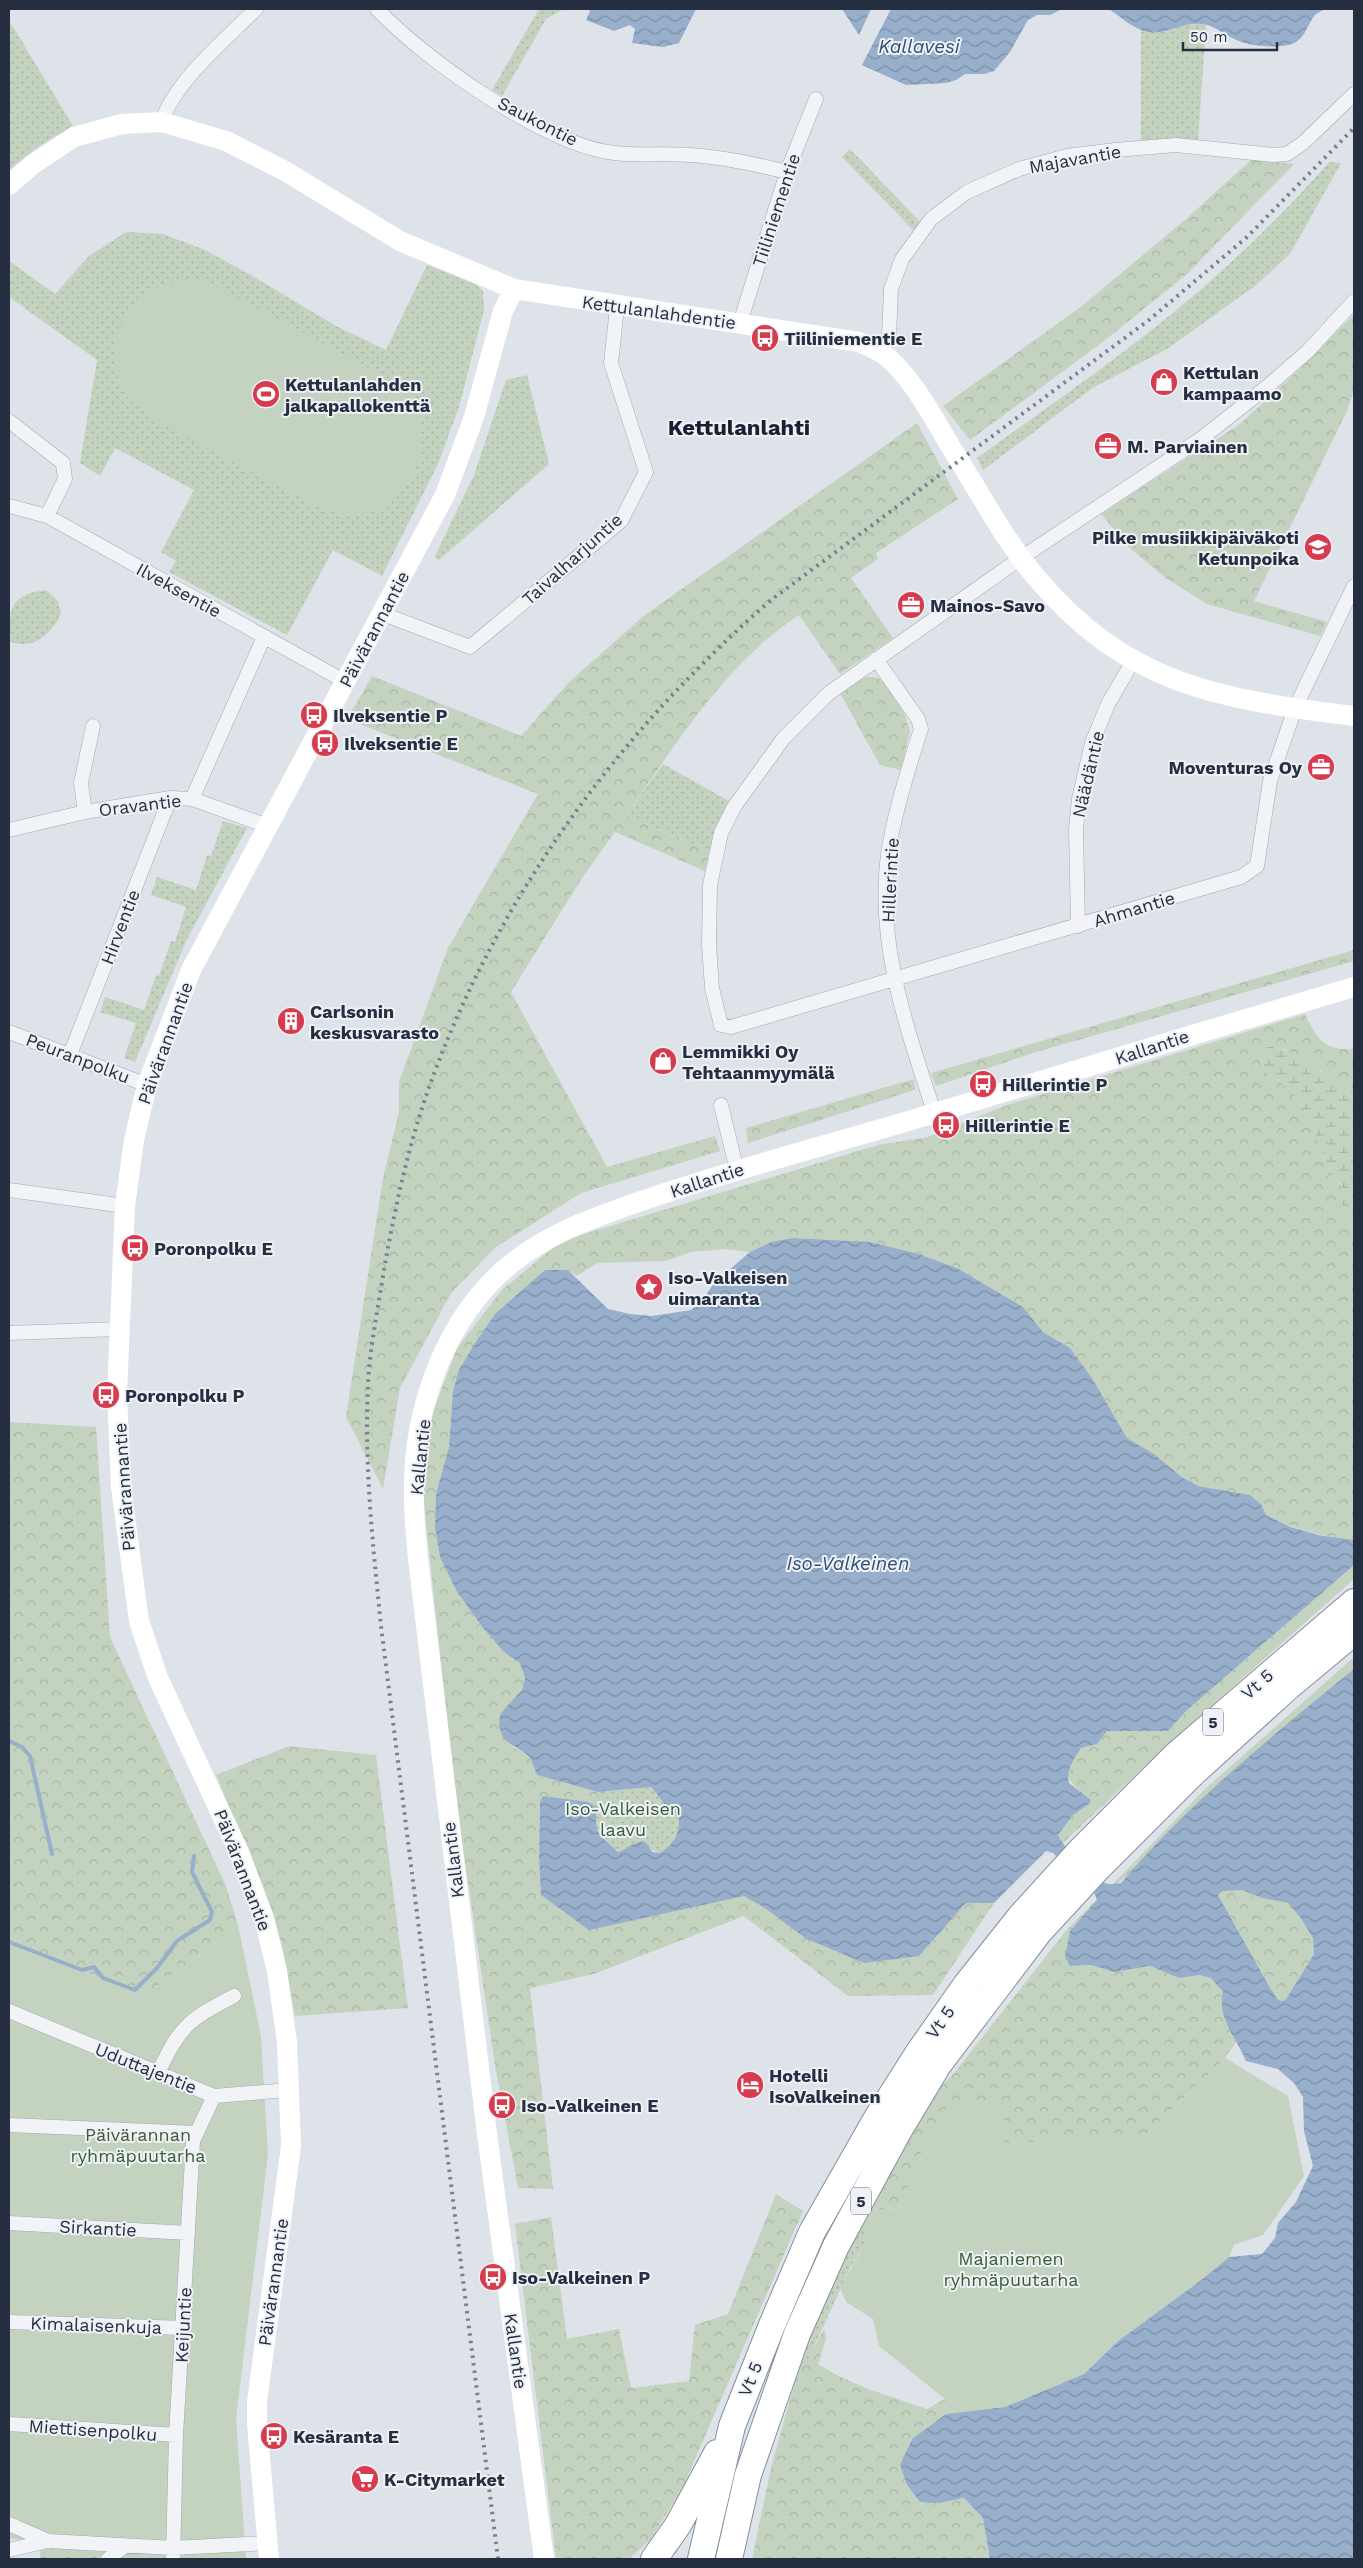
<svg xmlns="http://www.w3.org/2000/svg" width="1363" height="2568" font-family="'Work Sans',sans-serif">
  <defs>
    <pattern id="grass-dots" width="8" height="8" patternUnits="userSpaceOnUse" patternTransform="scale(1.25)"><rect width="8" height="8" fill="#c4d3bf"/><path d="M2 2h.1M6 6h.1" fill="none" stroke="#a8b5a5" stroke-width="1.8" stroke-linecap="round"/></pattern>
    <pattern id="forest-crowns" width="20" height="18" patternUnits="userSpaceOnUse" patternTransform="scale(1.25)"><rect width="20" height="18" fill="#c4d3bf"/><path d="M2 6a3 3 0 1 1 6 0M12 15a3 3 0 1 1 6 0" fill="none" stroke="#a8b5a5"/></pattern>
    <pattern id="wetland-marsh" width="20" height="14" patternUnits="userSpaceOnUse" patternTransform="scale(1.25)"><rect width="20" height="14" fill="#c4d3bf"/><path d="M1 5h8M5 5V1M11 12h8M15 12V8" fill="none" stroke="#a8b5a5"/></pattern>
    <pattern id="water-waves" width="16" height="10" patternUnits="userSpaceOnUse" patternTransform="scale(1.25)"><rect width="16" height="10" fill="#97afcb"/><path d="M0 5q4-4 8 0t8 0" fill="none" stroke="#7b8fa6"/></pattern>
  </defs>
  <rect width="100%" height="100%" fill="#dee2e9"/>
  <path fill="url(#grass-dots)" d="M539,9H564L546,19L502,96L492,90Z
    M9,20L73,126L39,146L9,170Z
    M1202,24L1206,25L1198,141H1141V30C1156,34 1167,29 1181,25C1188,24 1196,24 1202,24Z
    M850,149L921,223L914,231L842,157Z
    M1329,162L1341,163L1290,254L1255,286L1167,349L1094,387L983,470L977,458C1061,397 1149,338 1226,267C1262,234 1297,199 1329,162Z
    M126,232L163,234L205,250L249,274L336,326L386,350L427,265L475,284L483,291L484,310L459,407L438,464L382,576L333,550L287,635L169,572L176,561L161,552L194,490L115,448L100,476L80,463L97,360L9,297V261L55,294L89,256Z
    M527,375L549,464L439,560L435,556L474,475L506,380Z
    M46,590L58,601L61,613C52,634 34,650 11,642L9,640C9,609 10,594 46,590Z
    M663,764L729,801L719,822L709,852L626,815Z
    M223,821L247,828L187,939L135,1062L124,1058L136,1023L100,1012L105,997L144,1010L156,975L159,976L171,941L175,942L186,907L151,895L157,877L196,890L207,855L211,856Z
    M651,1787C661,1797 666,1811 679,1818C680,1834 673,1845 660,1853L634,1843L624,1852H618L599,1837L595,1827L598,1792Z
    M867,2225L869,2230L867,2240L850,2268L808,2360L802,2356L820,2307L861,2227Z"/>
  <path fill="url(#forest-crowns)" d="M1252,159L1294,164L1187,274L1104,341L970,440L943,406L1082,306L1185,220Z
    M1354,314V390L1347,411L1254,601L1327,622L1320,636L1207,604L1166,578L1131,549L1101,514L1240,424L1300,369Z
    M917,423L958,499L876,553L878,559L851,578L893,638L840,674L799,615C725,664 677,743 626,815L709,852L705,871L615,832L582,878L511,992L607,1167L715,1136L720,1151L581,1193L496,1247L451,1293L400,1388L383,1489L346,1417L383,1178L399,1112V1082L448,948L538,794L347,719L372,676L521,736L570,681L645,615Z
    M866,677H876L884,682L904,713L910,731L901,770L880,765L840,693Z
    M1354,950V961L1033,1053L936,1086L931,1073Z
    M1305,1014C1317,1039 1324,1051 1354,1049V1091L1336,1084L1309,1060L1295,1056L1285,1049L1264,1048L1260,1056L1265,1071L1292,1091L1312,1123L1325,1162L1344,1190L1340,1213L1354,1229L1353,1540C1319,1536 1296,1530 1266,1515L1261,1504L1250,1495L1198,1486L1183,1478L1154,1454L1127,1438L1092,1378L1070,1348L1043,1332L1023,1307L957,1268L919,1254L870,1242L793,1238L771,1242L750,1252L724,1249L691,1252L666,1261L597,1263L577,1276L568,1270H545L453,1391L449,1447L436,1494L435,1527L457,1592L483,1628L504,1652L519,1662L522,1669L525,1678L522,1690L506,1707L513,1747L530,1757L537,1775L598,1792L597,1807L588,1802H540L539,1857L541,1895L722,1899L744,1895L765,1908L919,1956L966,1903H994L933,1995L848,1996L744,1916L594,1974L530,1988L553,2189L518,2188L495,2065L455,1795L421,1476L431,1417L457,1348L502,1290L561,1241L878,1145L928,1137L1007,1105Z
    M914,1079L915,1090L748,1143L746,1128Z
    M9,1422L96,1427L110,1637L226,1886L238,1925L146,1995L9,1945Z
    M1354,1565V1579L1165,1747L1062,1844L1058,1835L1073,1815L1089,1804C1070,1774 1058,1786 1081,1748L1097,1744L1107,1731H1168L1186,1711Z
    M1354,1657V1669C1286,1725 1220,1783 1157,1845C1145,1856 1127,1881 1112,1885L1204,1790Z
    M289,1746L376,1755L408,2008L295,2016L281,1941L216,1775Z
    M1242,1890L1262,1898L1288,1903L1300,1917L1313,1938L1314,1954L1286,1999L1283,2001L1278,2000L1269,1986L1218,1895L1221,1891Z
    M1097,1899L1092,1908L1079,1966L1091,1965L1114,1972L1150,1966L1179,1978L1200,1975L1211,1977L1223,1993L1226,2023L1237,2041L1225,2058L1142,2139L1004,2143L926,2141L900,2208L871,2210L932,2096L955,2072L1065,1932Z
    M776,2194L803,2211L682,2489L650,2540L629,2559H556L515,2224L551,2217L567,2339L619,2329L631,2388L689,2381L695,2325L728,2314Z
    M824,2329L826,2339L818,2364C852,2386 890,2396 927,2409L945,2399L946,2414L912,2439L900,2465L907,2485L939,2503L964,2498L983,2518L990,2559H752L771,2468L802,2356L808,2359Z
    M41,2542L103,2554L100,2559H40Z"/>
  <path fill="url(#wetland-marsh)" d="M1275,1046L1309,1060L1336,1084L1354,1091V1229L1340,1213L1344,1190L1325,1162L1312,1123L1292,1091L1265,1071L1260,1055L1264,1048Z"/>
  <path fill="#c4d3bf" d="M185,280L210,283L393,381C399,387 407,394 411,401C437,445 412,506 360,514C344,516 330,511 315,506L155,420C142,411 130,402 122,388C103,350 122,304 159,286C166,283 177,282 185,280Z
    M238,1925L261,2036L268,2155L236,2418L246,2559H100L102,2554L9,2538V1945L146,1995Z
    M1225,2058L1288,2096L1304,2176L1263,2235L1234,2245L1229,2257L1200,2281L1118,2341L1084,2374L1005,2407L946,2414L945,2399L879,2346L873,2319L846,2302L840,2288L867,2240L869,2230L866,2226L861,2227L871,2210L900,2208L926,2141L948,2105L1003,2104L1004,2143L1142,2139Z"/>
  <path fill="url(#water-waves)" fill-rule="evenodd" d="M591,9H696L679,43L663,47L632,43L635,29L630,25L614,31L586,20Z
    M842,9H871L859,35Z
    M891,9H1062L1050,15H1037L1028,20L1010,52L994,71L984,74H965L956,80L946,83L906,85L862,65Z
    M1109,9H1324C1322,11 1317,13 1315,15C1306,26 1305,42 1288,45C1275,48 1251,46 1239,41C1227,37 1213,24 1201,24C1183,22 1166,35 1148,32C1133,29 1121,17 1109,9Z
    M793,1238L870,1242L919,1254L957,1268L1023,1307L1043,1332L1070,1348L1092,1378L1127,1438L1154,1454L1183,1478L1198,1486L1250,1495L1261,1504L1266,1515L1291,1527L1318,1535L1354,1540V1565L1186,1711L1168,1731H1107L1097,1744L1081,1748C1074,1760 1066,1769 1069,1783L1091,1800L1089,1804L1073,1815L1058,1835C1063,1847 1094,1879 1105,1883C1111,1885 1115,1884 1121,1883C1189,1803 1273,1735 1354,1669V2559H990L983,2518L964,2498L939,2503L920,2502L907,2485L900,2465L912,2439L946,2414L1005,2407L1084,2374L1118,2341L1200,2281L1229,2257L1262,2254L1275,2238L1278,2223L1296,2202L1313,2166L1304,2131L1303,2097L1294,2083L1278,2069L1246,2061C1236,2037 1217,2019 1223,1992L1211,1978L1200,1975L1179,1978L1150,1966L1114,1972L1091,1965L1070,1966L1065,1957L1070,1931L1097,1900L1094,1892L1053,1853L1046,1851L994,1903H966L919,1956L864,1963L805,1938L765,1908L744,1896L589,1930L541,1895L539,1857L540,1802L543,1796L588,1802L597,1807C594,1837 598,1833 618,1852C626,1851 640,1835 648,1845C650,1847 650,1850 653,1852L660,1853C673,1845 680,1834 679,1818C666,1811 661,1797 651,1787L598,1792L537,1775L530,1757L504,1739L499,1727L500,1715L506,1707L522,1690L525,1678L522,1669L519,1662L504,1652L483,1628L457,1592L440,1557L435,1527L436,1494L449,1447L453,1391L459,1370L475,1343L496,1313L545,1270H568L608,1309L630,1314L652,1316L691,1310L701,1302L715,1282L750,1252L771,1242ZM1242,1890L1262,1898L1288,1903L1300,1917L1313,1938L1314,1954L1286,1999L1283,2001L1278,2000L1269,1986L1218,1895L1222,1891Z"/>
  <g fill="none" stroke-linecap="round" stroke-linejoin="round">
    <path stroke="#97afcb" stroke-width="4" d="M9,1741L22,1747L30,1756L52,1854
      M9,1942L82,1970L94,1967L103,1978L135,1990L157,1968L177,1941L210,1920L212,1912L192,1872L194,1856"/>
    <defs>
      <path id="street" d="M377,9C424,59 545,145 614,153C639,156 665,153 690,155C723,157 755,164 787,172
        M162,122C173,83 227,38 256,9
        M1354,301L1308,351L1268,386L1202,438L1021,558L829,693L783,739L734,807L721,833L710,885L709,945L712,988L721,1025L731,1027L1241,877L1257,866L1270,781L1295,708L1354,586
        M740,323L787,172L816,99
        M881,352L889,336L891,289L902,259L931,219L967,192L1019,169L1067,156L1115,150L1176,145L1273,155L1287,154L1303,143L1354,94
        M9,421L63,463L65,479L47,516
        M9,506L47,516L346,682
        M383,614L470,647L621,521L646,472L611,363L617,307
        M876,659L918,719L921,729C909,766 897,804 890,842C873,935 906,1025 934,1112
        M192,799L264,637
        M85,812L81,783L93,726
        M9,830L85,812L170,798L192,799L268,826
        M1078,926L1076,829L1079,799L1092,743L1108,704L1133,661
        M9,1032L147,1085
        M70,1055L170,798
        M721,1105L737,1170
        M9,1190L125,1206
        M9,1333L119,1329
        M9,2011L214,2096L289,2090
        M158,2073C180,2026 188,2020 234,1996
        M9,2125L196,2133
        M9,2223L188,2233
        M9,2322L183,2328
        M9,2424L176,2435
        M9,2524L48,2541
        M9,2550L48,2541L173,2548L268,2543
        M108,2559L125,2546
        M173,2559L176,2435L193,2141L214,2096"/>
      <path id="highway" d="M654,2559L678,2525L717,2453
        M701,2559L732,2426L772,2325L812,2232L877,2118L919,2052L966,1985L1020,1917L1080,1851L1176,1755L1354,1602
        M729,2559L748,2475L797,2334L836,2246L899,2130L938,2065L1039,1932L1098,1868L1192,1774L1288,1687L1354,1632"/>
    </defs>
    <use href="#street" stroke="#a3a9b3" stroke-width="15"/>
    <use href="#highway" stroke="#858fa0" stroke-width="28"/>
    <use href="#street" stroke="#f1f3f7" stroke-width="14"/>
    <path stroke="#fff" stroke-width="20" d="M9,185L32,165L74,137L122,124L162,122L226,141L285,171L400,241L514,289L859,342C866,345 874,348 880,352C907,368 936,422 952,449C979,491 1003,538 1035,576C1127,686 1220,699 1354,716
      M269,2559L257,2424V2402L291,2146L287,2042L277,1971L264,1918L239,1852L158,1678L139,1621L121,1487L117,1393L125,1206L134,1140L147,1085L191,970L445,495L474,417L503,311L514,289
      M544,2559L487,2134L418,1559C416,1535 413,1511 414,1486C414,1414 441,1333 493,1280C538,1234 601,1215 659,1195C740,1168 823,1146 905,1122C1054,1077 1204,1031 1354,987"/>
    <use href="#highway" stroke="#fff" stroke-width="26"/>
    <path stroke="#778193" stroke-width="4" stroke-dasharray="2.5 5" stroke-linecap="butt" d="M498,2559L381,1626C373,1546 364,1465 368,1384C370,1346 378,1308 384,1270C394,1212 407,1152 426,1096C494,901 616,735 771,600L1149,320L1247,237L1354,128"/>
  </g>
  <defs>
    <symbol id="bus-disc" viewBox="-11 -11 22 22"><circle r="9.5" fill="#d63b4e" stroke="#eef1f6"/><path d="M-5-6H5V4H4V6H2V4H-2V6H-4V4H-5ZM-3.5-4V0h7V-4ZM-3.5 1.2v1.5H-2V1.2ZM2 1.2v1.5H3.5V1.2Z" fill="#fff"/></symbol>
    <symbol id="shop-disc" viewBox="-11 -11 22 22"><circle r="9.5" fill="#d63b4e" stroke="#eef1f6"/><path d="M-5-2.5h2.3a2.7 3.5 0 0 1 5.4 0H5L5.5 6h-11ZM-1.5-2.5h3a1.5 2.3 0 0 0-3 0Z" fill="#fff"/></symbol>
    <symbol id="stadium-disc" viewBox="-11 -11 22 22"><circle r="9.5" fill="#d63b4e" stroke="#eef1f6"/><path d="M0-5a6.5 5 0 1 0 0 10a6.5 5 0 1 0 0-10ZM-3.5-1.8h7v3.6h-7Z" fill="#fff"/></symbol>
    <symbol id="office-disc" viewBox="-11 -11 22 22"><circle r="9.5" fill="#d63b4e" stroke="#eef1f6"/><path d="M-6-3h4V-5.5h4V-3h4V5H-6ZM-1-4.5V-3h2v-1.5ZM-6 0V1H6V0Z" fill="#fff"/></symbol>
    <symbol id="school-disc" viewBox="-11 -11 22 22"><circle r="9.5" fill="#d63b4e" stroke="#eef1f6"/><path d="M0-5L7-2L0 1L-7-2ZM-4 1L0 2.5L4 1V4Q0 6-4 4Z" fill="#fff"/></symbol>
    <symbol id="building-disc" viewBox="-11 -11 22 22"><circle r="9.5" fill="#d63b4e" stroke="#eef1f6"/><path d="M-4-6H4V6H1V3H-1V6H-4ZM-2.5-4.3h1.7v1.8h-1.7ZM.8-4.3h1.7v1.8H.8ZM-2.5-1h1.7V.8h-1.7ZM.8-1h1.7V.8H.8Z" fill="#fff"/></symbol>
    <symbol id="sight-disc" viewBox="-11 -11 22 22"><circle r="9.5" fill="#d63b4e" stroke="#eef1f6"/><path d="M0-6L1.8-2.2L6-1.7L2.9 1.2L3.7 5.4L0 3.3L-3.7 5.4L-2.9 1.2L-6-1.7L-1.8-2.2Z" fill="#fff"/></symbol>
    <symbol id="hotel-disc" viewBox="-11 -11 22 22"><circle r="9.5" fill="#d63b4e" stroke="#eef1f6"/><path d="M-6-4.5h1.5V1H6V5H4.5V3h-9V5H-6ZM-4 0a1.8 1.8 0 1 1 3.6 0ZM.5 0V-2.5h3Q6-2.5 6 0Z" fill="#fff"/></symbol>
    <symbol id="supermarket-disc" viewBox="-11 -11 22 22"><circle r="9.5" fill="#d63b4e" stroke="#eef1f6"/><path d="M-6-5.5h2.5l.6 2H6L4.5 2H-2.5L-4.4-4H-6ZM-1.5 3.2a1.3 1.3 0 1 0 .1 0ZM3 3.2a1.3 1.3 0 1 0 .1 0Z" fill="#fff"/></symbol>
  </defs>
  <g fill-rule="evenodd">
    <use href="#bus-disc" x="749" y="322" width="32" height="32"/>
    <use href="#shop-disc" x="1148" y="366" width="32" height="32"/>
    <use href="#stadium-disc" x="250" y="378" width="32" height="32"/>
    <use href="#office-disc" x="1092" y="430" width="32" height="32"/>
    <use href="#school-disc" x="1302" y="531" width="32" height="32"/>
    <use href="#office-disc" x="895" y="589" width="32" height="32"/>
    <use href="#bus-disc" x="298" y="699" width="32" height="32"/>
    <use href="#bus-disc" x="309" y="727" width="32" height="32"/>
    <use href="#office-disc" x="1305" y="751" width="32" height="32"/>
    <use href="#building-disc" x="275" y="1005" width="32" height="32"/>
    <use href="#shop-disc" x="647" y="1045" width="32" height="32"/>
    <use href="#bus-disc" x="967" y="1068" width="32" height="32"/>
    <use href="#bus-disc" x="930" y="1109" width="32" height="32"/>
    <use href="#bus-disc" x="119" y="1232" width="32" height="32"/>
    <use href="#sight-disc" x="633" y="1271" width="32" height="32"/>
    <use href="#bus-disc" x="90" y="1379" width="32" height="32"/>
    <use href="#hotel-disc" x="734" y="2069" width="32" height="32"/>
    <use href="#bus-disc" x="486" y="2089" width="32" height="32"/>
    <use href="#bus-disc" x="477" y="2261" width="32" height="32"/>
    <use href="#bus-disc" x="258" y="2420" width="32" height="32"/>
    <use href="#supermarket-disc" x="349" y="2463" width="32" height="32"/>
  </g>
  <g text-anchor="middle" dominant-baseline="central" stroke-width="4" stroke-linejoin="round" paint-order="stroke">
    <g fill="#eef1f6" stroke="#626977" stroke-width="1">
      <rect x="1203" y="1708.5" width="20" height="27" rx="4"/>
      <rect x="851" y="2187.5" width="20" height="27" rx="4"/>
    </g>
    <g font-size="16" font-weight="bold" fill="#262f41">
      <text x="1213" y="1722">5</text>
      <text x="861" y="2201">5</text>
    </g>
    <g font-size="18" fill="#262f41" stroke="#eef1f6">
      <text transform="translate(538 121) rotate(27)">Saukontie</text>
      <text transform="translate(1075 159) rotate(-10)">Majavantie</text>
      <text transform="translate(776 210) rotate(-72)">Tiiliniementie</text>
      <text transform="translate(659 312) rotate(8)">Kettulanlahdentie</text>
      <text transform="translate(572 559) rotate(-42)">Taivalharjuntie</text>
      <text transform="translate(179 590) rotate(29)">Ilveksentie</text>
      <text transform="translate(374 629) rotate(-62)">Päivärannantie</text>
      <text transform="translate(1088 774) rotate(-77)">Näädäntie</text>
      <text transform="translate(140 805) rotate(-7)">Oravantie</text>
      <text transform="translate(890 880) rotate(-87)">Hillerintie</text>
      <text transform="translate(1134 909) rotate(-17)">Ahmantie</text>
      <text transform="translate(120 927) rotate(-69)">Hirventie</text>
      <text transform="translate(165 1043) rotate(-70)">Päivärannantie</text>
      <text transform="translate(1152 1047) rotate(-18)">Kallantie</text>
      <text transform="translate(78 1058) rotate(21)">Peuranpolku</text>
      <text transform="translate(707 1180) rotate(-18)">Kallantie</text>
      <text transform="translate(420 1457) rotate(-84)">Kallantie</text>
      <text transform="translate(124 1487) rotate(-94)">Päivärannantie</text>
      <text transform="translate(1257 1684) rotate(-41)">Vt 5</text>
      <text transform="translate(453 1860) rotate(-97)">Kallantie</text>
      <text transform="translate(243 1870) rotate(69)">Päivärannantie</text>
      <text transform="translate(940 2022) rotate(-55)">Vt 5</text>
      <text transform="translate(146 2068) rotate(22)">Uduttajentie</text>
      <text transform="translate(98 2228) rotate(3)">Sirkantie</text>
      <text transform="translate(273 2282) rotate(-82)">Päivärannantie</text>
      <text transform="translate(96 2325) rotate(2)">Kimalaisenkuja</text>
      <text transform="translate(183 2325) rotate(-87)">Keijuntie</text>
      <text transform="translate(516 2351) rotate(82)">Kallantie</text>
      <text transform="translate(750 2379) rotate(-68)">Vt 5</text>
      <text transform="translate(93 2430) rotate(4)">Miettisenpolku</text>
    </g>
    <g font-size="18" font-weight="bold" fill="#262f41" stroke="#eef1f6" text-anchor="start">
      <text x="784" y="338">Tiiliniementie E</text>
      <text x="1183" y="372">Kettulan<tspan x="1183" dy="21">kampaamo</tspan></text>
      <text x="285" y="384">Kettulanlahden<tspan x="285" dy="21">jalkapallokenttä</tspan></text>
      <text x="1127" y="446">M. Parviainen</text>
      <text x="1299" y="537" text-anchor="end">Pilke musiikkipäiväkoti<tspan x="1299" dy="21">Ketunpoika</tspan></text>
      <text x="930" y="605">Mainos-Savo</text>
      <text x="333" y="715">Ilveksentie P</text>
      <text x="344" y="743">Ilveksentie E</text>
      <text x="1302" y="767" text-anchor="end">Moventuras Oy</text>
      <text x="310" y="1011">Carlsonin<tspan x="310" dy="21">keskusvarasto</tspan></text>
      <text x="682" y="1051">Lemmikki Oy<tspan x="682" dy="21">Tehtaanmyymälä</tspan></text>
      <text x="1002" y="1084">Hillerintie P</text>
      <text x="965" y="1125">Hillerintie E</text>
      <text x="154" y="1248">Poronpolku E</text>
      <text x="668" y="1277">Iso-Valkeisen<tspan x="668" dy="21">uimaranta</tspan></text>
      <text x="125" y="1395">Poronpolku P</text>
      <text x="769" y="2075">Hotelli<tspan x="769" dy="21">IsoValkeinen</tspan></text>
      <text x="521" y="2105">Iso-Valkeinen E</text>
      <text x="512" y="2277">Iso-Valkeinen P</text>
      <text x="293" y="2436">Kesäranta E</text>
      <text x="384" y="2479">K-Citymarket</text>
    </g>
    <g font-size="18" fill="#3a5d33" stroke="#eef1f6">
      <text x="623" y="1808">Iso-Valkeisen<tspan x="623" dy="21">laavu</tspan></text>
      <text x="138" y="2134">Päivärannan<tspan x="138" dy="21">ryhmäpuutarha</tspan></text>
      <text x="1011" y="2258">Majaniemen<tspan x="1011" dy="21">ryhmäpuutarha</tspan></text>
    </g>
    <g font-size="19" font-style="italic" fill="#2e4d77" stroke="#eef1f6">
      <text x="919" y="46">Kallavesi</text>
      <text x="848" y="1563">Iso-Valkeinen</text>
    </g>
    <g font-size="22" font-weight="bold" fill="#192031" stroke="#eef1f6">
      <text x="739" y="427">Kettulanlahti</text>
    </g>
  </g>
  <rect width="1363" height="2568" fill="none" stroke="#262f41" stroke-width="20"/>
  <path d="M1183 42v8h94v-8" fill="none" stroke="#262f41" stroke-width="2.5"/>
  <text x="1190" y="42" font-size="15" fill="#262f41" stroke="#eef1f6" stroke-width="4" paint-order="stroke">50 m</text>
</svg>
